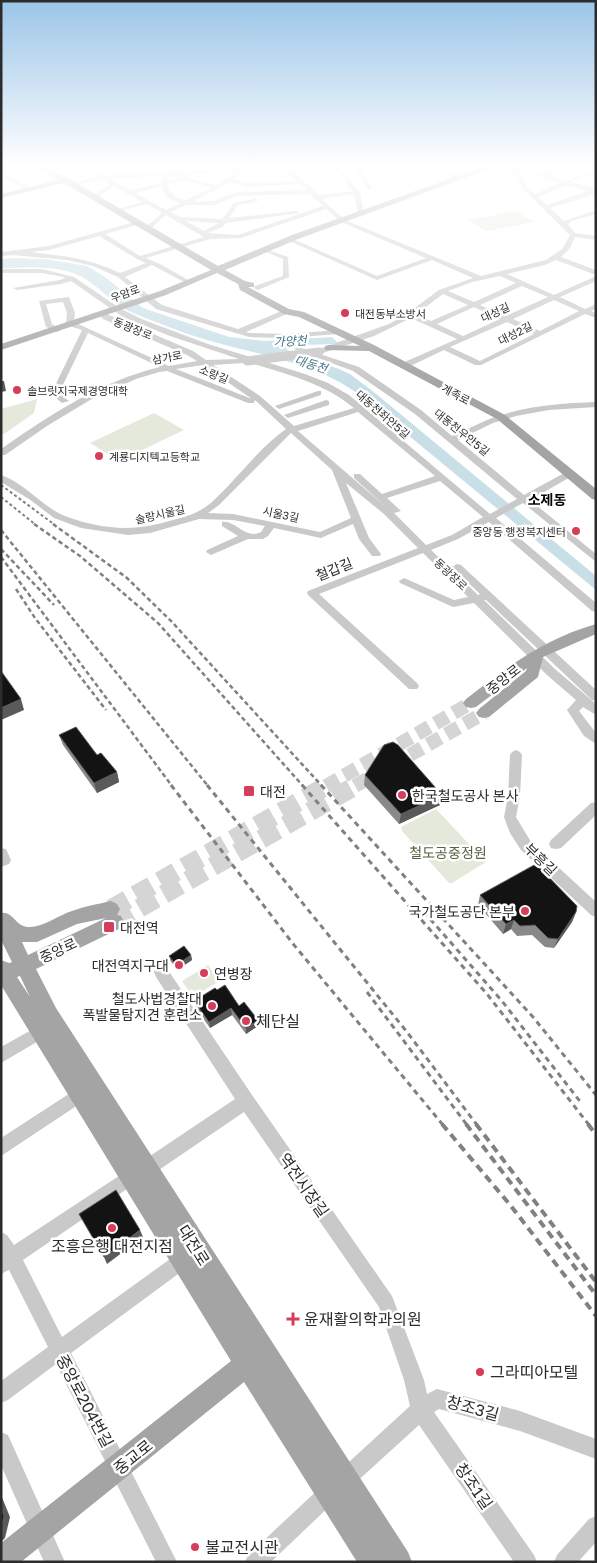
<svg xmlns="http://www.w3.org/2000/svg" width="597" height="1563" font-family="'Golos Text','Noto Sans KR',sans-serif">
  <rect width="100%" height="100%" fill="#fff"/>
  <path fill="#e4e9db" d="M516,211L534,222L486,231L468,220Z
    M37,399L34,413L1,436V423L3,422L1,419V409Z
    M154,413L184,430L119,461L90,443Z
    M436,809L486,862L452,883H449L402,831L401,827Z
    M208,965L220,981L196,995L192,989L189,991L182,981Z"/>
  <path fill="#c8dfe7" d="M14,258L45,259L87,266L105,277L143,308L229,337L266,341L332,337L339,344L301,345L286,349L291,352L339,369L350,374L375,393L596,576V590L357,393C311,361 256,355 204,339C180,332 156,322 133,313C110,303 96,281 73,273C51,265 24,268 1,268V259Z"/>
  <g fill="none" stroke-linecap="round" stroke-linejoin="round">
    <path stroke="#d5d5d5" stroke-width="14" stroke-dasharray="14 7" stroke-linecap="butt" d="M326,786L471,703
      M355,786L484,713"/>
    <path stroke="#d5d5d5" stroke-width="19" stroke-dasharray="19 9" stroke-linecap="butt" d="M111,909L328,785
      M115,922L357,785"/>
    <path fill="#c9c9c9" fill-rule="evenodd" d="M70,167L50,170L47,168L48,167Z
      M85,167H92L103,175L272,167L249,171L234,179L247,183L296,181L282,167H289L319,195L353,191L333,167H339L360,192L364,215L361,217L358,215L354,194L322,199L345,220L481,276L546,260L562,249L570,235L523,189L510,167H523L542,173L556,167H565L548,175L566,181L596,168V172L571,182L596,188V194L550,208L564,221L596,210V214L571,221L568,224L575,233L596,236V240L575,237L570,248L561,257L596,270V275L556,260L545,265L507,274L554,295L596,276V281L560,297L585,309L596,304V309L591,311L596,313V318L585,314L481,365H475L444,350L406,368H400V364L457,339L411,318L374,336L320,354L359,367L421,410L452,436C467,430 480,422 495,417C527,406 562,403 596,402V407L549,410L516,416L493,423L458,440L524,495L568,471H574V475L530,500L596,554V562L523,503L496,518L596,603V612L592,611L489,522L458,539L431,550L478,595L480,594L452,567L457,564L461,565L596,690V701L592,700L486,600H484L555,669L596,704V715L583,707L579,711L596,733V744L584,736L567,710L576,700L547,675L474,603L453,607L400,583L399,581L404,578L454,600L468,597L423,553L319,594L417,683L419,686L417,689H409L308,595L307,593L308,591L418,548L384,514L346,483L369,538L381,554L380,556H372L359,539L353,524L321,538L274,528L268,536L263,539H248L211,555L206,552L207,550L238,536L222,526V522C236,520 245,540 261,532L265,526L233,520L199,519L150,533L128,535L81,528L54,518L29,499L1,482V475C25,483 42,507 65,516C103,530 134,532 173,520C189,516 201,512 213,501C237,479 260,447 286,429L255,400L254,403H248L167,371L159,372L136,379L90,400L47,426L5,455H1V449C50,415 101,381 160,367L88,333L59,393L69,401L62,403L51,394L82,330L66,325L67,313L63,302L46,304L52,324L61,330L57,332L46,327L39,301L69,297L75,313L74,322L169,366L197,361L187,355L103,319L99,314L100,312H106L109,315L193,351L206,360L239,359L170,336L123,317L71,281L61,284L17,290L13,288L60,280L65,278L64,277L42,273H1V269H42L74,277L121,309L144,320L208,344L305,374L328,383L349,395L490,514L517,499L415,414L353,371L294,349L298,347L315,352L316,350L389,324L405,315L439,290L473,278L432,260L377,280L287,240V238H291L377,276L426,258L341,222L326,209L241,238L210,239L146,258L160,264L190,281V283H186L152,265L125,277L162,305L238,329L284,310L291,312L246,332L250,333L287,334L338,330L342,332L338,334L287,338L249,337L156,309L118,277L93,266L67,260L13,255L1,256V252L49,246L138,221L140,222V224L105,234L140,256L204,237L166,215L149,230H145V228L162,213L147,204L115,212V210L142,202L114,186L96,198H92V196L110,184L102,179L72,186V184L97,177ZM517,169L560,183L535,194L527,187ZM239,171L216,185L194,180L186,175ZM162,176L161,183L131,190L109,179ZM168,176L181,177L167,181ZM186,180L212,188L186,200C175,197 171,196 167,185ZM230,182L247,187L300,184L307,190L236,192L214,201L192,202ZM566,185L587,191L547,205L538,197ZM162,186C165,198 170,200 181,203L166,210L135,193ZM310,194L313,196L311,199H316L323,206L238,235L208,233L222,227L226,223L299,213L296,211L229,218L238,205L258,201L256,198L234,203L222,219L180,217L170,212L187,205H215L237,196ZM186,221L219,223L204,231ZM99,236L137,259L146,263L120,273C88,258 64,256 30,252L49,250ZM500,276L516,283L474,302L448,291L472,282ZM522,286L548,297L506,316L480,305ZM443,294L468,305L431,321L415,315ZM554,300L579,311L540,331L513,319ZM474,307L500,319L463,336L437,324ZM507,322L534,334L480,361L450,347ZM248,362C285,374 323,382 354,408L294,426L260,396L213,365L244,363ZM203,365L252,399L176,369ZM358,412L435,476L382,494L360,474H354V478L386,507L298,431ZM291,433L332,470L351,518L320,532L233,514L208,513L219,505ZM440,481L483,517L452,535L426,545L394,513L401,511L387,498Z
      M354,167H360L372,189H368Z
      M438,167H445L460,179L455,180Z
      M44,168L42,171L4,173L31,188L29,191L1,176V169Z
      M262,248L288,257L289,277L258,290L254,288L255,286L283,276V259L262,250Z
      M318,391H321V395L279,409L275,406Z
      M326,400L329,401V405L288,418L284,415Z
      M516,750L520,752L522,755L520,796L516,817L531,842L596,902V917L591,915L521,850L510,833L504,817L508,796L510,755L512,752Z
      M596,802V815L561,848L556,849L551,848L549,844L551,840L591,803Z
      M1,848L6,849L11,860L9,864L1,867Z
      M161,965L166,967L252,1095L392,1296L424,1380L427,1394L437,1389L520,1411L596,1439V1459L520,1431L439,1409L434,1412L534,1555L537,1562H514L419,1425L352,1486L345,1489L338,1486L335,1479L338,1472L410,1406L404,1380L379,1307L244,1112L153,1174L147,1176L141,1174L139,1168L141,1162L235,1099L156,977L154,972L156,967Z
      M42,1024L47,1026L50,1031L47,1036L1,1063V1047Z
      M81,1086L87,1089L89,1094L87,1099L1,1156V1138Z
      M131,1168L137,1170L139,1176L137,1182L23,1260L62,1337L177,1254L183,1251L189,1254L192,1260L189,1266L71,1353L177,1562H156L56,1364L8,1400L1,1403V1381L48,1347L9,1270L1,1274V1232L7,1235L14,1245Z
      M1,1432L8,1435L65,1562H44L1,1465Z
      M329,1483L336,1486L339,1493L336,1500L271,1562H245L248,1555L322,1486Z
      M596,1516V1542L578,1562H554L557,1555L589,1519Z"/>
    <path fill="#a4a4a4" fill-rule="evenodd" d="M35,167H45L68,178L218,266L292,235L483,167H495L298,239L225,270L245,281L254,283V287H248L289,309L304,312L374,345L505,415L596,489V500L592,499L497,419L369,351L325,350V346L329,345L360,346L299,317L284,314L240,290L238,284L217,273L166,295L1,350V344L160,291L211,270L64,183L1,198V194L58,180Z
      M596,624V634L543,657L538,677L489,717L484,718L479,717L476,713L479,709L526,671L527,668L476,707L471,708L466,707L463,703L466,699C507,667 544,639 596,624Z
      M111,901L117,904L120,909L117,915L121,916L124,922L121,928L36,969L56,1008L408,1552L412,1562H357L244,1382L21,1562H1V1543L231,1361L1,985V960L9,963L12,962L1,940V913C13,911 16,927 28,927C43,928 58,915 72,911C85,906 98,904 111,901ZM106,918L28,955L22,942H37L77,924ZM20,976L30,997L17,977Z"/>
    <path stroke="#818181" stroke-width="2" stroke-dasharray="3 2.5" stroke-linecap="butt" d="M1,485L55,525
      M1,497L36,525"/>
    <path stroke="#818181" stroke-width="2.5" stroke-dasharray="4.5 3" stroke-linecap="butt" d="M34,524L80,556L158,623L303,786
      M53,524L127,578L172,622L322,786
      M1,530L208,786
      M1,549L54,605
      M1,557L172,786
      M16,589L35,618L106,710"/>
    <path stroke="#818181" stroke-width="3" stroke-dasharray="5.5 4.5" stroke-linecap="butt" d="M171,785L294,945L443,1125
      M207,785L407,1032L477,1125
      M302,785L487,994L589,1125
      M321,785L533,1017L596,1095
      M417,904L502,1001L582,1104
      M367,992L467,1125"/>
    <path stroke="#818181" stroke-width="4" stroke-dasharray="8 5.5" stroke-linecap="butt" d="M442,1124L511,1206L596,1316
      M466,1124L596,1295
      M476,1124L596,1282
      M588,1124L596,1135"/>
    <path stroke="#c9c9c9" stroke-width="9" d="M247,361L319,352"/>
  </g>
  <path fill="#898989" d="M59,735L97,755L117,772L119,782L97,793L63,745Z
    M365,775L440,805L399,824L364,785Z
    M480,895L576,912L572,922L554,948L545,947L532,935L517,936L511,929L503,934L478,905Z
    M191,955L192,960L177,970L170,960L169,956Z
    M217,990L239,1006L258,1026L246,1034L232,1015L210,1028L195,1007L194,1001Z"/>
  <path fill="#5a5a5a" d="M1,381H4L6,391L1,392Z
    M21,699L24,710L1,720V708Z
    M117,772L119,782L97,793L94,783Z
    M442,795L440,805L399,824L401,814Z
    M576,912L572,922L554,948L558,939Z
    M514,920L511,929L503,934L506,924Z
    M191,955L192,960L177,970L176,965Z
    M231,1008L232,1015L210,1028L209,1022Z
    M258,1020V1026L246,1034V1028Z
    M140,1230L143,1237L107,1264L104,1257Z
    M1,1495L10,1517L5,1538L1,1542Z"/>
  <path fill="#131313" stroke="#5a5a5a" d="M1,671L21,699L1,708Z
    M76,727L97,755L101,753L117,772L94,783L59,735Z
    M393,742L398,745L442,795L401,814L365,775L384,745Z
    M536,864L577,906L576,912L558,939L548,938L535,925L520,926L514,920L506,924L480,895Z
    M184,946L191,955L176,965L169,956Z
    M225,985L239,1006L244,1002L258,1020L246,1028L231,1008L209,1022L194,1001L215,988L217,990Z
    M116,1190L140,1230L104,1257L79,1214Z
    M1,1509L4,1516L1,1526Z"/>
  <linearGradient id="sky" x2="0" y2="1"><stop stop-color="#9bc5e8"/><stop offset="0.43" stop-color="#fff"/><stop offset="1" stop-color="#fff" stop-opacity="0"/></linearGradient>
  <rect width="597" height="386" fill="url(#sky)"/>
  <g fill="#d53d59" stroke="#fff" stroke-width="2">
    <circle cx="345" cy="313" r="5"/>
    <circle cx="17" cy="390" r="5"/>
    <circle cx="99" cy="456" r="5"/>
    <circle cx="576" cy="531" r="5"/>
    <rect x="243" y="785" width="12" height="12" rx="2.5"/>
    <circle cx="402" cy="795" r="5"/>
    <circle cx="525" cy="911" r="5"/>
    <rect x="103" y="921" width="12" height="12" rx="2.5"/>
    <circle cx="179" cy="965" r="5"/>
    <circle cx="204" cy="973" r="5"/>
    <circle cx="212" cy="1006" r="5"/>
    <circle cx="246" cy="1021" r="5"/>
    <circle cx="112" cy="1228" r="5"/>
    <path d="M290.5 1311.5h5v5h5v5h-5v5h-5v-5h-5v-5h5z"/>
    <circle cx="480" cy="1372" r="5"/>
    <circle cx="195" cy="1547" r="5"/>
  </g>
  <g text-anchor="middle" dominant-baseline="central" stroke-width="5" stroke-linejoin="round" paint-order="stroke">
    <g font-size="11" fill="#2c2c2c" stroke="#fff">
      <text transform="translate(125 293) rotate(-20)">우암로</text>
      <text transform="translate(495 312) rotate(-25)">대성길</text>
      <text transform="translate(133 328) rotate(22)">동광장로</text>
      <text transform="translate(515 333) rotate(-27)">대성2길</text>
      <text transform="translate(167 357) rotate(-11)">삼가로</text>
      <text transform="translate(214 374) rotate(22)">소랑길</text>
      <text transform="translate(456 394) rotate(28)">계족로</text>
      <text transform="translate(383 414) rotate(41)">대동천좌안5길</text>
      <text transform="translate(462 432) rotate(39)">대동천우안5길</text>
      <text transform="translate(160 514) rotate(-13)">솔랑시울길</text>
      <text transform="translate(281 514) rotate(12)">시울3길</text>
      <text transform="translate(451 574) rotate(43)">동광장로</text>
    </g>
    <g font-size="11" fill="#2c2c2c" stroke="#fff" text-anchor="start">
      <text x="355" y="313">대전동부소방서</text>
      <text x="27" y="390">솔브릿지국제경영대학</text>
      <text x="109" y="456">계룡디지텍고등학교</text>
      <text x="566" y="531" text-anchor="end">중앙동 행정복지센터</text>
    </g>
    <g font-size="12" font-style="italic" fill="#427487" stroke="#fff">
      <text transform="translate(290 341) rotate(-3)">가양천</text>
      <text transform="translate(311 364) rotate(17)">대동천</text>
    </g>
    <g font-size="14" font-weight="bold" fill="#000" stroke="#fff">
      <text x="547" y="499">소제동</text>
    </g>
    <g font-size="14" fill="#2c2c2c" stroke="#fff">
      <text transform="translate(334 569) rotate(-22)">철갑길</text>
      <text transform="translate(503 679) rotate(-38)">중앙로</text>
      <text transform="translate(541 859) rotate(44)">부흥길</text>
      <text transform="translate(58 950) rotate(-25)">중앙로</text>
    </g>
    <g font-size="14" fill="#2c2c2c" stroke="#fff" text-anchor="start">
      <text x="260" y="791">대전</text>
      <text x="412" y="795">한국철도공사 본사</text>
      <text x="515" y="911" text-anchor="end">국가철도공단 본부</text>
      <text x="120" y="927">대전역</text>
      <text x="169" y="965" text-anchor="end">대전역지구대</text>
      <text x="214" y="973">연병장</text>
      <text x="202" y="998" text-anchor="end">철도사법경찰대<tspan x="202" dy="16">폭발물탐지견 훈련소</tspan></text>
    </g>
    <g font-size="14" fill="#54643e" stroke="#fff">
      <text x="448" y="852">철도공중정원</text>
    </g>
    <g font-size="16" fill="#2c2c2c" stroke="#fff" text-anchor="start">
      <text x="256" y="1021">체단실</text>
      <text x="112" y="1246" text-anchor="middle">조흥은행 대전지점</text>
      <text x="304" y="1319">윤재활의학과의원</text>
      <text x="490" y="1372">그라띠아모텔</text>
      <text x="205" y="1547">불교전시관</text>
    </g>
    <g font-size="16" fill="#2c2c2c" stroke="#fff">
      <text transform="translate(304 1185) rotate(55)">역전시장길</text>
      <text transform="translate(194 1245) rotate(58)">대전로</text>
      <text transform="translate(85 1401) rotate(62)">중앙로204번길</text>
      <text transform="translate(473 1408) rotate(15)">창조3길</text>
      <text transform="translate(133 1457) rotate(-39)">중교로</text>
      <text transform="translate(474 1486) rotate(55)">창조1길</text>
    </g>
  </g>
  <rect width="597" height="1563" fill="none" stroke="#2c2c2c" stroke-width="5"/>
</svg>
